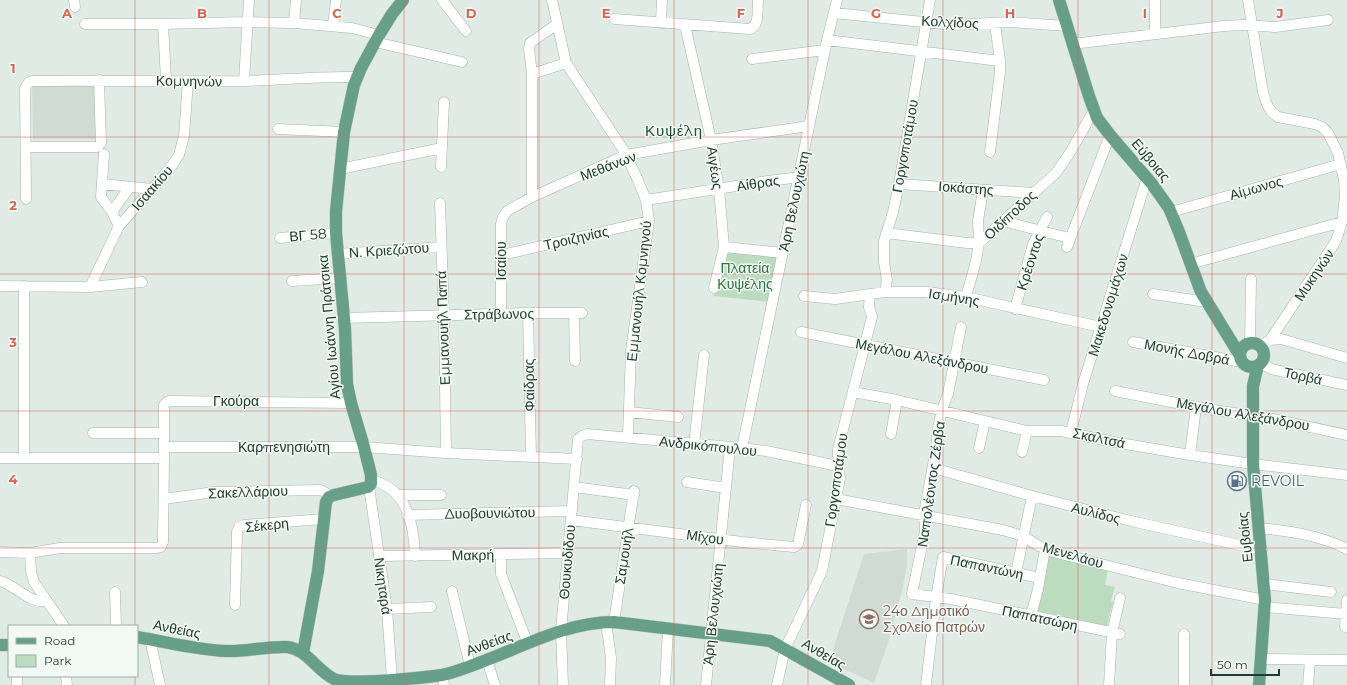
<svg xmlns="http://www.w3.org/2000/svg" width="1347" height="685" font-family="Montserrat,sans-serif">
  <rect width="100%" height="100%" fill="#e1ebe6"/>
  <path fill="#d0dbd4" d="M32,85H95V139H33Z
    M907,549V566L901,595L888,643L874,683L829,662L864,554Z"/>
  <path fill="#bbdcbf" d="M725,250L780,255L770,302L714,296Z
    M1050,554L1108,568L1105,585L1115,587L1111,601L1113,602L1107,626L1037,611Z"/>
  <g fill="none" stroke-linecap="round" stroke-linejoin="round">
    <defs>
      <path id="minor" d="M74,0L75,7
        M442,0L466,31
        M552,0L566,63L624,151L637,178L646,200L649,221L631,351L628,437
        M1248,0L1263,92C1266,102 1268,111 1278,117L1315,124L1322,127L1328,133L1338,153L1344,180L1345,196L1342,222L1336,241L1270,340L1264,344L1259,345
        M834,13L953,25L1010,22L1067,26
        M614,19L750,29C760,25 757,10 758,0
        M294,23L296,0
        M661,23L662,0
        M85,24H163L247,22L294,23L352,28L379,35
        M163,24L166,80
        M685,25L711,140L719,189L724,247L714,288
        M333,26L336,0
        M1155,33V0
        M827,40L1000,61
        M375,42L462,62
        M1072,44L1224,26L1243,25L1275,27L1328,20
        M752,59L825,50
        M532,74L566,63
        M244,81L249,0
        M278,129L344,132
        M26,147H97L101,143L99,80
        M990,152L1000,72V61L995,24
        M104,154L101,197L112,212L119,226
        M441,167L444,102
        M340,169L442,148
        M102,184L152,189
        M899,184L1034,193
        M532,197V74L529,49L530,43L557,24
        M26,199L25,88L28,83L32,81C103,80 174,82 244,81C282,80 319,76 356,77
        M646,200L768,181L800,177
        M440,203L444,316L446,453
        M112,212L129,188
        M1171,212L1341,164
        M1003,221L1069,238
        M886,233L967,243H979L1056,173L1071,151L1094,110
        M280,238L336,233
        M724,247L783,253
        M1067,247L1110,135
        M337,254L441,247
        M502,255L649,221
        M1190,264L1342,222
        M292,281L340,278
        M0,286L90,287L142,282
        M90,287L119,226L159,181L173,164L179,155L184,136L188,81
        M885,292L887,280L884,262V241L893,212L899,184L930,0
        M1153,294L1207,302
        M804,296L835,299L885,292H927L966,297L1101,327
        M966,297L976,261L979,243L978,221L983,190
        M1015,309L1033,244L1047,217
        M528,313L531,457
        M574,313L575,361
        M501,314V224L503,217L507,211L532,197L626,155L711,140L809,126
        M344,318L528,313H582
        M961,327L948,394L942,410L938,428L936,449L924,514L925,531L912,594L951,599L1120,634
        M801,332L1044,380
        M1270,340L1281,339L1347,358
        M1133,342L1242,362
        M1250,342L1251,279
        M1261,363L1271,369L1347,385
        M1115,391L1207,409L1268,418L1347,435
        M853,392L897,400L1027,431H1061L1114,442L1190,455L1253,464L1347,475
        M629,412L678,417
        M1071,432L1083,384L1147,178
        M93,433H164
        M891,434L897,400
        M694,445L704,355
        M164,447V405L167,402L170,401L351,403
        M742,448L827,40L837,0
        M979,448L985,421
        M1022,452L1027,431
        M1190,455L1196,407
        M0,458H164V447H364L446,453L577,459
        M24,458V286
        M933,468L1032,496L1131,521L1262,550
        M371,480C407,488 414,524 415,556
        M687,482L726,488
        M369,487L387,609L392,680L390,685
        M574,487L634,495
        M398,495H441
        M164,499L214,492L321,490L326,493L329,497
        M836,499L1003,530L1023,536L1039,546L1053,552L1178,583L1265,600
        M407,515L572,511
        M571,520L742,542L794,547L798,544L806,505
        M1259,528C1290,531 1319,535 1347,549
        M0,552L30,553L60,548H156L161,547L163,542L164,458
        M30,553L31,571L34,582L64,626
        M501,554V574L528,644
        M379,556L568,553
        M1016,573L1032,496
        M0,581C16,585 29,604 46,601
        M1265,584L1331,592
        M452,591L470,666
        M115,592L116,626
        M235,605L237,532L239,527L244,525L324,519
        M1265,607L1346,614
        M387,609L431,607
        M1031,616L1038,589L1045,549
        M606,622L611,658L610,685
        M614,622L634,491
        M1345,627L1347,600
        M1184,634V685
        M150,639L160,685
        M1261,659L1347,660
        M487,660L495,685
        M443,675L444,685
        M66,676L67,685
        M17,685V676
        M563,685L561,631L578,439L582,436L587,434L742,448L766,451L838,466
        M665,685L668,629
        M706,685L730,447
        M777,685L785,649L822,571L840,478L838,466V449L872,317L869,307L870,294
        M926,685L936,598L943,557L1040,578
        M1109,685L1112,633L1120,598
        M1308,685L1310,660"/>
      <path id="major" d="M1059,0L1089,96L1097,118L1110,135L1152,184L1169,208L1179,232L1201,292L1239,354
        M1240 355a12 12 0 1 1 24 0a12 12 0 1 1-24 0Z
        M1258,365L1253,386V464L1265,600L1259,685
        M137,637C167,642 196,650 226,651C246,652 266,646 287,647C307,649 316,670 334,679C350,685 421,678 442,675C453,673 465,668 476,664C521,648 565,622 614,622L770,641L849,685
        M0,645H9
        M303,653L318,571L326,502L329,497L334,495L368,487L371,484V475L364,447L351,403L347,384L345,329L336,233V211L344,132L354,85L361,68L379,35L392,14L403,0"/>
    </defs>
    <use href="#minor" stroke="#a4b3ac" stroke-width="11"/>
    <use href="#major" stroke="#c1c8c5" stroke-width="13"/>
    <use href="#minor" stroke="#fff" stroke-width="10"/>
    <use href="#major" stroke="#679f8a" stroke-width="12"/>
  </g>
  <path fill="none" stroke="#cf6656" stroke-width="1" stroke-opacity="0.55" d="M135,0V626M269,0V685M404,0V685M539,0V685M674,0V685M808,0V685M943,0V685M1078,0V685M1212,0V685M0,137H1347M0,274H1347M0,411H1347M0,548H1347M135,676V685"/>
  <defs>
    <symbol id="fuel-ring" viewBox="-11 -11 22 22"><circle r="9.5" fill="#f2f8f4" stroke="#5c6f8a" stroke-width="1.5"/><path d="M-5.5-6h7V0h2V4h1.3V-2.5L3-4.5l.8-.8L6-3V5H2.5V1h-1V6h-7ZM-4.2-4.7v3.2H.2V-4.7Z" fill="#5c6f8a"/></symbol>
    <symbol id="school-ring" viewBox="-11 -11 22 22"><circle r="9.5" fill="#f2f8f4" stroke="#8d6e63" stroke-width="1.5"/><path d="M0-5L7-2L0 1L-7-2ZM-4 1L0 2.5L4 1V4Q0 6-4 4Z" fill="#8d6e63"/></symbol>
  </defs>
  <g fill-rule="evenodd">
    <use href="#fuel-ring" x="1226" y="470" width="22" height="22"/>
    <use href="#school-ring" x="858" y="608" width="22" height="22"/>
  </g>
  <g text-anchor="middle" dominant-baseline="central" stroke-width="3" stroke-linejoin="round" paint-order="stroke">
    <g font-size="14" fill="#223c31" stroke="#f2f8f4">
      <text transform="translate(950 22) rotate(3)">Κολχίδος</text>
      <text transform="translate(189 81) rotate(1)">Κομνηνών</text>
      <text transform="translate(905 146) rotate(-80)">Γοργοποτάμου</text>
      <text transform="translate(1151 160) rotate(50)">Εύβοιας</text>
      <text transform="translate(608 166) rotate(-21)">Μεθάνων</text>
      <text transform="translate(715 168) rotate(82)">Αιγέως</text>
      <text transform="translate(758 183) rotate(-9)">Αίθρας</text>
      <text transform="translate(152 188) rotate(-49)">Ισαακίου</text>
      <text transform="translate(966 188) rotate(4)">Ιοκάστης</text>
      <text transform="translate(1256 188) rotate(-16)">Αίμωνος</text>
      <text transform="translate(794 201) rotate(-78)">Άρη Βελουχιώτη</text>
      <text transform="translate(1010 215) rotate(-43)">Οιδίποδος</text>
      <text transform="translate(308 235) rotate(-5)">ΒΓ 58</text>
      <text transform="translate(576 238) rotate(-13)">Τροιζηνίας</text>
      <text transform="translate(389 250) rotate(-4)">Ν. Κριεζώτου</text>
      <text transform="translate(501 261) rotate(-90)">Ισαίου</text>
      <text transform="translate(1030 262) rotate(-72)">Κρέοντος</text>
      <text transform="translate(1314 275) rotate(-56)">Μυκηνών</text>
      <text transform="translate(639 291) rotate(-84)">Εμμανουήλ Κομνηνού</text>
      <text transform="translate(954 297) rotate(9)">Ισμήνης</text>
      <text transform="translate(1108 305) rotate(-73)">Μακεδονομάχων</text>
      <text transform="translate(499 314) rotate(-1)">Στράβωνος</text>
      <text transform="translate(329 327) rotate(-95)">Αγίου Ιωάννη Πράτσικα</text>
      <text transform="translate(443 328) rotate(-92)">Εμμανουήλ Παπά</text>
      <text transform="translate(1187 352) rotate(11)">Μονής Δοβρά</text>
      <text transform="translate(922 356) rotate(11)">Μεγάλου Αλεξάνδρου</text>
      <text transform="translate(1303 376) rotate(12)">Τορβά</text>
      <text transform="translate(529 385) rotate(-91)">Φαίδρας</text>
      <text x="236" y="401">Γκούρα</text>
      <text transform="translate(1243 414) rotate(10)">Μεγάλου Αλεξάνδρου</text>
      <text transform="translate(1099 438) rotate(12)">Σκαλτσά</text>
      <text transform="translate(708 446) rotate(6)">Ανδρικόπουλου</text>
      <text x="284" y="447">Καρπενησιώτη</text>
      <text transform="translate(836 480) rotate(-82)">Γοργοποτάμου</text>
      <text transform="translate(931 484) rotate(-82)">Ναπολέοντος Ζέρβα</text>
      <text transform="translate(248 492) rotate(-2)">Σακελλάριου</text>
      <text transform="translate(490 513) rotate(-1)">Δυοβουνιώτου</text>
      <text transform="translate(1096 513) rotate(14)">Αυλίδος</text>
      <text transform="translate(267 525) rotate(-6)">Σέκερη</text>
      <text transform="translate(705 537) rotate(8)">Μίχου</text>
      <text transform="translate(1245 537) rotate(-96)">Ευβοίας</text>
      <text transform="translate(473 555) rotate(-1)">Μακρή</text>
      <text transform="translate(1073 555) rotate(16)">Μενελάου</text>
      <text transform="translate(624 556) rotate(-81)">Σαμουήλ</text>
      <text transform="translate(567 562) rotate(-85)">Θουκυδίδου</text>
      <text transform="translate(987 567) rotate(12)">Παπαντώνη</text>
      <text transform="translate(383 586) rotate(82)">Νικηταρά</text>
      <text transform="translate(713 614) rotate(-84)">Άρη Βελουχιώτη</text>
      <text transform="translate(1040 618) rotate(12)">Παπατσώρη</text>
      <text transform="translate(177 629) rotate(11)">Ανθείας</text>
      <text transform="translate(489 643) rotate(-20)">Ανθείας</text>
      <text transform="translate(824 654) rotate(30)">Ανθείας</text>
    </g>
    <g font-size="14" fill="#2e713f" stroke="#f2f8f4">
      <text x="745" y="268">Πλατεία<tspan x="745" dy="16">Κυψέλης</tspan></text>
    </g>
    <g font-size="14" fill="#4e5e75" stroke="#f2f8f4" text-anchor="start">
      <text x="1251" y="481">REVOIL</text>
    </g>
    <g font-size="14" fill="#785e54" stroke="#f2f8f4" text-anchor="start">
      <text x="883" y="611">24ο Δημοτικό<tspan x="883" dy="16">Σχολείο Πατρών</tspan></text>
    </g>
    <g font-size="15" letter-spacing="1" fill="#1f4d3c" stroke="#f2f8f4">
      <text x="674" y="130">Κυψέλη</text>
    </g>
  </g>
  <g font-size="13" text-anchor="middle" font-weight="bold" fill="#cf6656" stroke="#f2f8f4" stroke-width="3" stroke-linejoin="round" paint-order="stroke">
    <text x="67" y="18">A</text>
    <text x="202" y="18">B</text>
    <text x="337" y="18">C</text>
    <text x="471" y="18">D</text>
    <text x="606" y="18">E</text>
    <text x="741" y="18">F</text>
    <text x="876" y="18">G</text>
    <text x="1010" y="18">H</text>
    <text x="1145" y="18">I</text>
    <text x="1280" y="18">J</text>
    <text x="13" y="73">1</text>
    <text x="13" y="210">2</text>
    <text x="13" y="347">3</text>
    <text x="13" y="484">4</text>
  </g>
  <rect x="8" y="625" width="130" height="52" fill="#f2f8f4" stroke="#9fada6"/>
  <rect x="16" y="638" width="20" height="6" fill="#679f8a" stroke="#9fada6"/>
  <text x="44" y="645" font-size="12" fill="#223c31">Road</text>
  <rect x="16" y="655" width="20" height="12" fill="#bbdcbf" stroke="#9fada6"/>
  <text x="44" y="665" font-size="12" fill="#223c31">Park</text>
  <path d="M1211 669v6h68v-6" fill="none" stroke="#223c31" stroke-width="2"/>
  <text x="1217" y="669" font-size="12" fill="#223c31" stroke="#f2f8f4" stroke-width="3" paint-order="stroke">50 m</text>
</svg>
